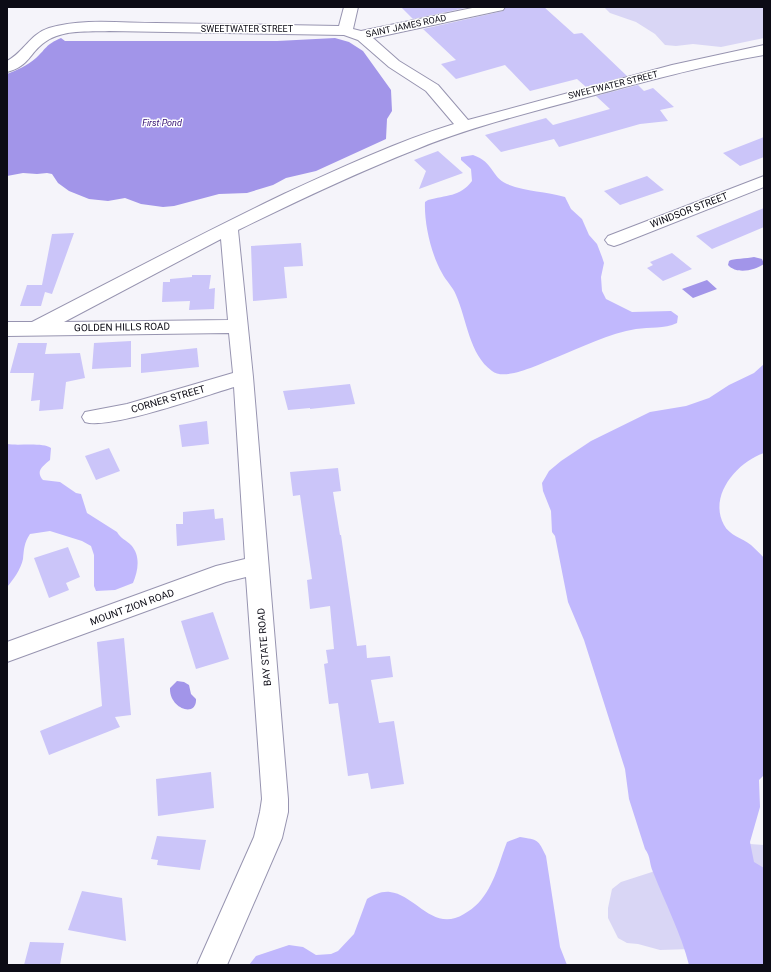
<svg xmlns="http://www.w3.org/2000/svg" width="771" height="972" font-family="Roboto,sans-serif">
  <rect width="100%" height="100%" fill="#f5f4fa"/>
  <path fill="#d9d6f5" d="M604,7H764V38L721,47L693,44L676,46L665,45L655,34L636,22L610,13Z
    M750,844L764,845V888L691,949L660,950L638,944L627,943L618,938L608,918V908L612,889L621,882L652,872L664,865Z"/>
  <path fill="#c1b8fd" d="M473,155C494,162 491,177 507,184C526,192 546,191 565,197L571,209L582,219L589,235L597,244L602,257L604,263L601,277L602,291L606,299L632,312L671,311L678,316L677,323C664,329 650,327 636,329C610,333 580,348 555,358C541,363 505,382 492,371C469,354 467,320 456,295C453,287 446,281 442,273C431,254 424,223 425,202L428,200C446,195 460,197 472,181L471,169L461,160V157Z
    M764,364V453C737,462 708,496 724,525C729,535 742,538 751,545C755,549 760,553 764,558V775L759,780L760,807L750,842L754,862L764,868V965H689C681,933 665,903 653,872C649,863 651,857 645,849L629,799L625,769L584,640L568,602L555,536L552,532L551,511L543,491L542,483L549,471L561,461L591,441L650,412L686,406L709,398L729,385L754,373Z
    M7,444C19,446 43,442 51,448L50,460C43,466 35,471 43,480L60,482L76,493L81,494L87,513L117,532C120,538 126,540 131,545C141,556 138,571 133,583L115,590L96,591L94,586V555L91,546L82,541L50,531L30,534C24,543 24,549 23,559C21,569 13,580 7,587Z
    M520,837C538,840 538,839 546,856L560,947L567,965H249L256,956L289,945L303,947L316,955L331,954L338,951L354,934L367,899C374,895 381,891 390,892C416,895 433,933 464,914C475,908 483,899 489,888C497,874 501,857 507,842Z"/>
  <path fill="#a295e9" d="M61,38L65,41H277L335,38L349,42L363,51L391,90L392,111L387,119L386,139L316,171L286,178L273,185L247,193L219,194L174,206L163,207L141,204L125,198L108,201L89,199L69,191L58,183L52,174L47,173L37,174L23,173L7,176V74C17,70 27,66 36,58C47,48 45,45 61,38Z
    M754,257L762,259L764,264C755,270 737,275 728,265L729,261C733,258 747,259 754,257Z
    M707,280L717,289L693,298L682,289Z
    M177,681L184,682L189,685L191,694L196,699C197,718 169,709 170,688Z"/>
  <path fill="#cbc5f9" d="M401,7H470L413,19Z
    M506,7H544L574,34L582,33L627,76L586,87L577,79L530,91L505,65L456,79L441,64L456,60L423,29L503,11Z
    M638,85L644,91L653,88L674,107L660,110L668,121L640,124L559,147L554,139L501,152L485,135L546,118L553,125L610,109L596,96Z
    M764,137V157L740,166L723,153Z
    M438,151L463,173L419,189L426,171L414,160Z
    M647,176L664,190L620,205L604,191Z
    M764,208V227L712,249L696,236Z
    M74,233L52,294L45,292L41,306H20L27,285H42L52,234Z
    M301,243L303,266L284,267L287,298L253,301L251,246Z
    M672,253L692,269L663,281L647,268L653,265L650,262Z
    M192,275H211L209,289L215,288L214,309L189,310L190,301L162,302L163,282H170V279L192,277Z
    M131,341V367L92,369L94,343Z
    M18,343H47L45,354L80,353L85,378L66,382L63,409L39,411L40,400L31,401L34,373H10Z
    M197,348L199,367L141,373V354Z
    M350,384L355,404L310,409V408L288,410L283,391Z
    M207,421L209,444L182,447L179,425Z
    M109,448L120,471L96,480L85,456Z
    M338,468L341,491L333,492L340,535H341L357,646L366,645L367,658L390,656L393,677L371,680L379,723L394,721L404,784L371,789L368,773L348,776L338,703L329,704L324,664L328,663L326,650L334,649L330,606L310,609L307,580L312,579L300,495L293,496L290,472Z
    M214,509L215,519L223,518L225,540L177,546L176,524H183V512Z
    M68,547L80,577L66,583L69,590L49,598L34,558Z
    M213,612L229,659L196,669L181,621Z
    M124,638L131,715L115,717L120,727L49,755L40,731L102,706L97,642Z
    M211,772L214,808L158,816L156,779Z
    M157,836L206,840L200,870L157,865L158,860L151,859Z
    M82,891L122,898L126,941L68,930Z
    M30,942L64,943L60,965H24Z"/>
  <g fill="none" stroke-linecap="round" stroke-linejoin="round">
    <defs>
      <path id="minor" d="M344,7H358L353,29L361,31L477,7H505L503,10L498,11L373,38L399,61L438,85L468,120L672,65L764,45V55C705,65 648,81 591,96C532,112 473,126 417,149C356,173 297,201 238,230L253,377L288,799V812L282,838L227,965H197L254,837L260,812L262,799L246,577L226,582L7,662V642L216,566L245,559L234,387C204,396 109,430 85,422L82,417L85,412L127,404L233,373L229,333L7,336V322H32C116,279 200,234 286,193C340,168 396,142 454,124L426,91L389,67L358,40L344,35L109,31C88,32 63,29 45,42C29,53 30,66 7,72V61C24,52 30,34 49,28C83,18 121,23 156,23C217,24 278,25 339,26ZM221,239L228,320L64,322Z
        M764,176V187L620,244L614,246L608,244L605,240L608,236Z"/>
    </defs>
    <use href="#minor" stroke="#9794b0" stroke-width="2"/>
    <use href="#minor" fill="#fff" fill-rule="evenodd"/>
  </g>
  <g text-anchor="middle" dominant-baseline="central" stroke-width="3" stroke-linejoin="round" paint-order="stroke">
    <g font-size="9" fill="#0c0b15" stroke="#fff">
      <text transform="translate(406 26) rotate(-12)">SAINT JAMES ROAD</text>
      <text x="247" y="29">SWEETWATER STREET</text>
      <text transform="translate(613 85) rotate(-14)">SWEETWATER STREET</text>
    </g>
    <g font-size="9" font-style="italic" fill="#320e71" stroke="#fff">
      <text x="162" y="123">First Pond</text>
    </g>
    <g font-size="10" fill="#0c0b15" stroke="#fff">
      <text transform="translate(689 210) rotate(-21)">WINDSOR STREET</text>
      <text transform="translate(122 327) rotate(-1)">GOLDEN HILLS ROAD</text>
      <text transform="translate(168 399) rotate(-16)">CORNER STREET</text>
      <text transform="translate(132 607) rotate(-20)">MOUNT ZION ROAD</text>
      <text transform="translate(264 647) rotate(-95)">BAY STATE ROAD</text>
    </g>
  </g>
  <rect width="771" height="972" fill="none" stroke="#0c0b15" stroke-width="16"/>
</svg>
